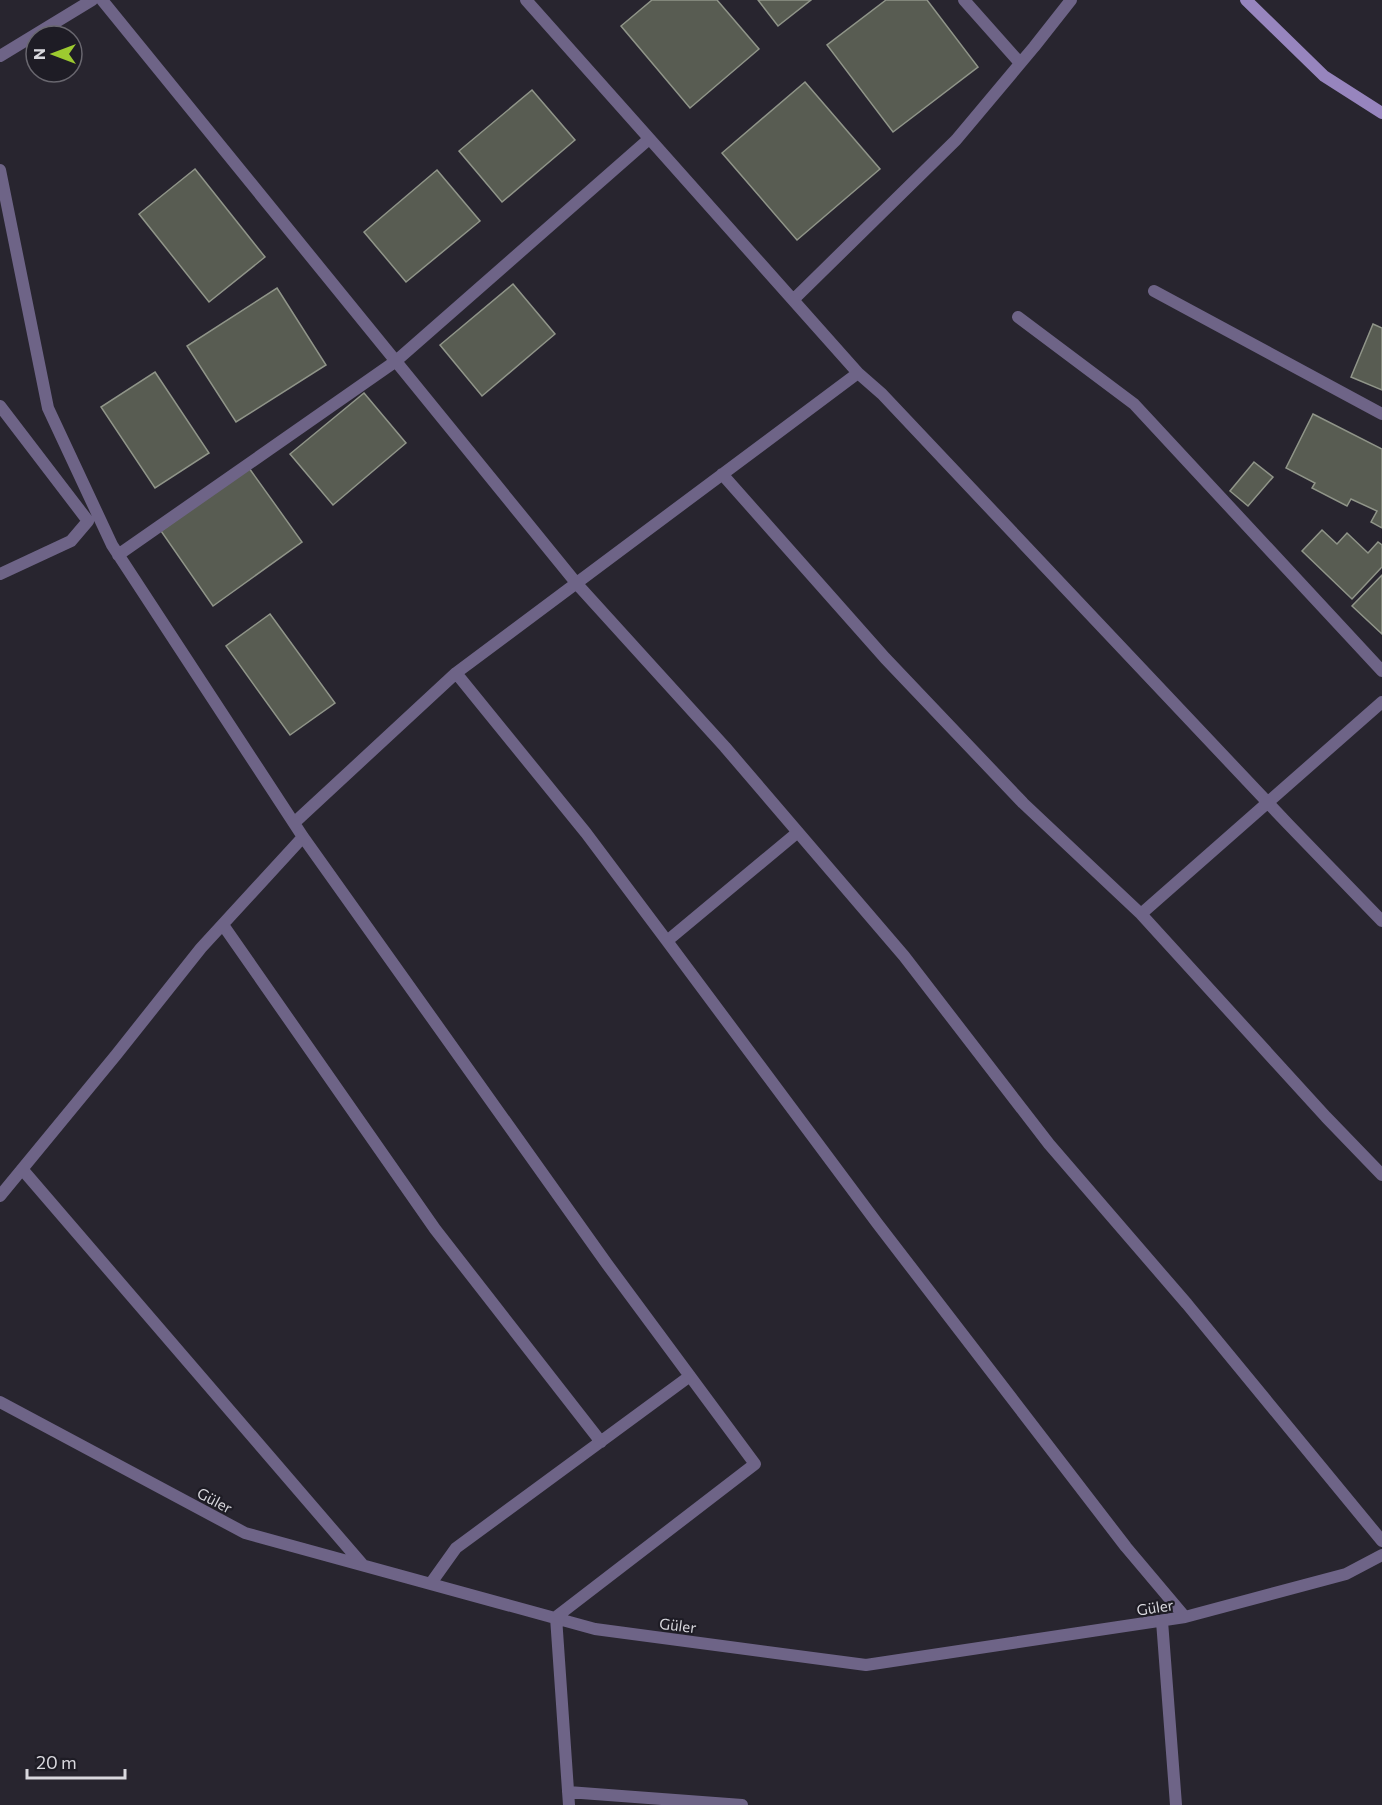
<svg xmlns="http://www.w3.org/2000/svg" width="1382" height="1805" font-family="Commissioner,sans-serif">
  <rect width="100%" height="100%" fill="#28252f"/>
  <path fill="#585c52" stroke="#909589" stroke-width="1.5" d="M652,0H717L759,49L690,108L621,26Z
    M758,0H811L778,26Z
    M886,0H927L978,67L893,132L827,45Z
    M805,82L880,169L797,240L722,153Z
    M532,90L575,140L502,202L459,151Z
    M195,169L265,257L209,302L139,214Z
    M437,170L480,221L406,282L364,232Z
    M513,284L555,334L482,396L440,345Z
    M277,288L326,365L236,422L187,346Z
    M1373,324L1382,328V390L1351,377Z
    M155,372L209,453L155,488L101,407Z
    M364,393L406,443L333,505L290,454Z
    M1313,414L1382,449V528L1371,522L1377,511L1351,499L1347,506L1312,488L1315,483L1286,468Z
    M1254,462L1273,477L1248,506L1230,491Z
    M249,468L302,542L213,606L161,531Z
    M1322,530L1337,544L1347,533L1368,553L1378,542L1382,545V567L1352,599L1302,551Z
    M1382,575V634L1352,606Z
    M270,614L335,703L290,735L226,646Z"/>
  <g fill="none" stroke-linecap="round" stroke-linejoin="round">
    <path stroke="#6e6487" stroke-width="12" d="M102,0L577,584L725,747L904,956L1049,1144L1187,1304L1382,1541
      M526,0L858,373L882,394L1288,824L1382,921
      M964,0L1020,63
      M0,56L92,0
      M0,170L48,408L112,545L303,837L607,1264L755,1464L556,1617L569,1805
      M1154,291L1382,414
      M793,300L956,140L1034,47L1071,0
      M1018,317L1134,404L1382,671
      M0,406L88,521L71,541L0,574
      M722,474L885,658L1023,803L1141,914L1382,702
      M118,555L396,361L649,139
      M456,673L586,833L667,941
      M294,823L456,673L858,373
      M798,832L667,941L877,1223L1126,1547L1185,1617
      M1141,914L1326,1117L1382,1175
      M223,925L435,1229L601,1442
      M22,1169L362,1564
      M0,1196L116,1055L201,948L303,837
      M0,1402L245,1533L595,1629L866,1665L1185,1617L1346,1574L1382,1555
      M431,1583L456,1548L690,1376
      M1162,1621L1176,1805
      M568,1792L742,1805"/>
    <path stroke="#9785be" stroke-width="12" d="M1246,0L1324,76L1382,113"/>
  </g>
  <g text-anchor="middle" dominant-baseline="central" stroke-width="4.5" stroke-linejoin="round" paint-order="stroke">
    <g font-size="15" fill="#d9d8de" stroke="#1e1c25">
      <text transform="translate(215 1500) rotate(28)">Güler</text>
      <text transform="translate(1155 1607) rotate(-9)">Güler</text>
      <text transform="translate(678 1625) rotate(7)">Güler</text>
    </g>
  </g>
  <g transform="translate(54 54) rotate(270)"><circle r="28" fill="#1e1c25" stroke="#69676f" stroke-width="1.5"/>
  <path d="M0-4.5L10 22L0 15L-10 22Z" fill="#9dca30"/>
  <text y="-9" font-size="16" font-weight="bold" text-anchor="middle" fill="#d9d8de">N</text>
  </g>
  <path d="M27 1769v9h98v-9" fill="none" stroke="#d9d8de" stroke-width="3"/>
  <text x="36" y="1769" font-size="18" fill="#d9d8de" stroke="#1e1c25" stroke-width="4.5" paint-order="stroke">20 m</text>
</svg>
